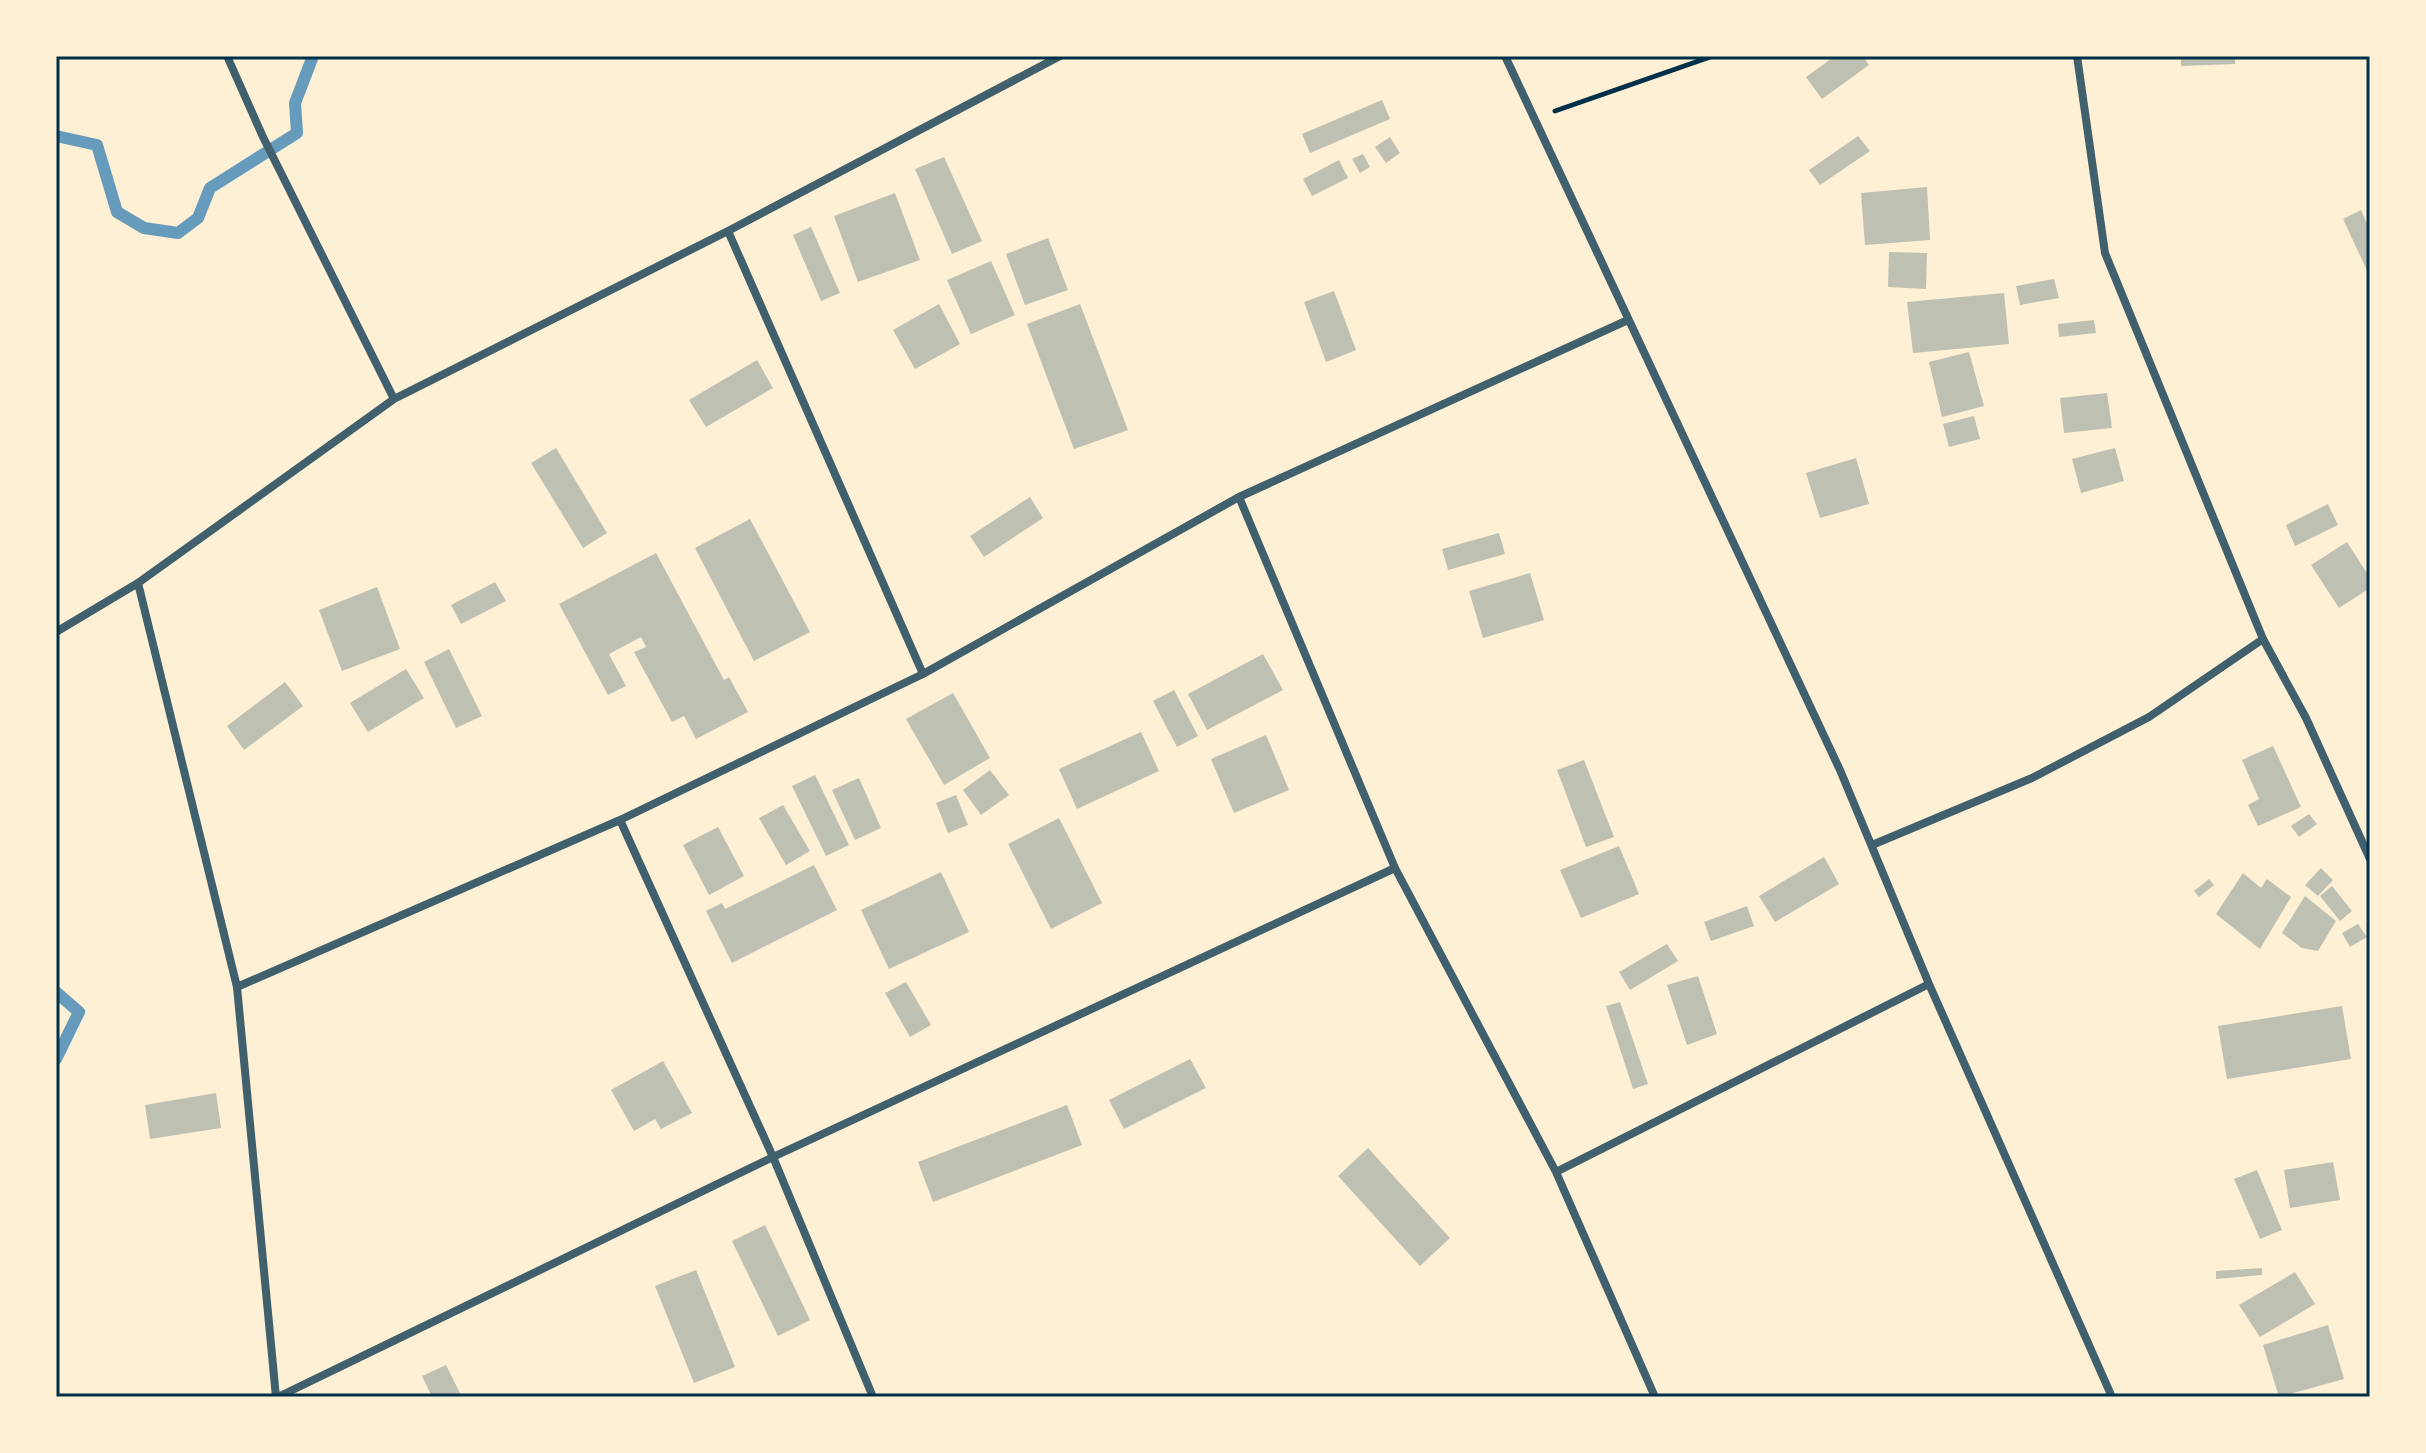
<svg xmlns="http://www.w3.org/2000/svg" width="2426" height="1453" font-family="'Open Sans',sans-serif">
  <rect width="100%" height="100%" fill="#fdf0d5"/>
  <g fill="none" stroke-linecap="round" stroke-linejoin="round">
    <path stroke="#669bbc" stroke-width="12" d="M56,136L97,145L117,212L144,228L178,233L198,218L210,188L297,133L295,103L313,56
      M56,992L79,1012L56,1059"/>
  </g>
  <path fill="#bec0b2" d="M1835,56H1863L1869,65L1822,99L1806,77Z
    M2181,56H2235V64L2181,66Z
    M1382,100L1390,119L1310,153L1302,134Z
    M1858,136L1870,151L1820,185L1809,170Z
    M1390,137L1400,153L1386,163L1375,147Z
    M1363,154L1370,167L1360,173L1352,159Z
    M944,157L982,241L952,254L915,169Z
    M1339,160L1348,178L1312,196L1303,179Z
    M1927,187L1930,240L1865,245L1861,193Z
    M895,193L920,260L858,282L834,216Z
    M2361,210L2370,231V277L2343,219Z
    M811,227L840,293L821,301L793,235Z
    M1048,238L1068,290L1025,305L1006,254Z
    M1889,252L1927,253L1926,289L1888,287Z
    M991,261L1015,315L971,334L947,280Z
    M2054,279L2059,298L2020,305L2016,286Z
    M1334,291L1356,350L1326,362L1304,302Z
    M2004,293L2009,344L1913,353L1907,302Z
    M939,304L960,344L915,369L893,330Z
    M1080,304L1128,430L1074,449L1027,324Z
    M2094,320L2096,333L2059,337L2058,324Z
    M1969,352L1984,406L1942,417L1929,362Z
    M757,360L773,388L706,427L689,400Z
    M2107,393L2112,428L2064,433L2060,398Z
    M1974,416L1980,439L1949,447L1943,424Z
    M556,448L607,533L583,548L531,463Z
    M2115,448L2124,481L2081,493L2072,459Z
    M1856,458L1869,504L1820,518L1806,473Z
    M1030,497L1043,518L984,557L970,536Z
    M2328,504L2338,525L2295,546L2286,525Z
    M750,519L810,632L754,661L695,548Z
    M1499,533L1505,554L1448,570L1442,549Z
    M2347,542L2370,578V588L2339,608L2311,565Z
    M656,553L724,680L729,677L748,712L696,739L684,716L672,722L634,652L646,647L641,637L609,654L626,686L608,695L559,604Z
    M1530,573L1544,620L1483,638L1469,591Z
    M495,582L506,601L461,624L451,605Z
    M377,587L400,649L342,671L319,610Z
    M449,649L482,716L456,728L424,662Z
    M1263,654L1283,690L1207,730L1188,694Z
    M406,669L424,698L368,732L350,703Z
    M285,682L303,706L244,750L227,726Z
    M1174,690L1198,736L1177,747L1153,701Z
    M953,693L990,758L944,785L906,719Z
    M1141,732L1159,771L1077,809L1059,769Z
    M1266,735L1289,790L1234,813L1211,759Z
    M2273,746L2301,807L2258,826L2248,805L2259,799L2242,760Z
    M1584,760L1614,837L1586,847L1557,770Z
    M990,770L1009,795L981,815L963,790Z
    M815,775L849,845L826,856L792,786Z
    M859,778L881,828L855,840L832,790Z
    M956,795L968,825L948,833L936,803Z
    M783,805L810,851L786,865L759,818Z
    M2309,814L2317,824L2299,837L2291,826Z
    M1059,818L1102,903L1051,929L1008,844Z
    M718,827L744,876L709,895L683,845Z
    M1619,846L1639,894L1581,918L1560,870Z
    M1824,857L1839,884L1775,922L1759,896Z
    M814,865L837,910L732,963L706,911L722,903L725,909Z
    M2321,868L2333,880L2318,896L2305,885Z
    M941,872L969,932L889,969L861,910Z
    M2243,873L2261,888L2267,879L2291,897L2260,949L2216,914Z
    M2209,879L2214,885L2199,897L2194,891Z
    M2332,886L2352,911L2340,921L2320,896Z
    M2305,896L2336,921L2318,951L2302,948L2282,933Z
    M1747,906L1754,926L1711,941L1704,922Z
    M2358,924L2367,937L2350,947L2342,933Z
    M1667,944L1678,961L1630,990L1619,972Z
    M1698,976L1717,1034L1687,1045L1667,985Z
    M906,982L931,1025L910,1037L885,993Z
    M1620,1002L1648,1084L1633,1089L1606,1006Z
    M2342,1006L2351,1059L2227,1079L2218,1026Z
    M1190,1059L1206,1088L1124,1129L1109,1100Z
    M663,1061L692,1113L661,1129L655,1119L634,1131L611,1090Z
    M216,1093L221,1128L150,1139L145,1105Z
    M1067,1105L1082,1145L933,1202L918,1162Z
    M1368,1148L1450,1238L1420,1266L1338,1176Z
    M2333,1162L2340,1200L2290,1208L2284,1170Z
    M2257,1170L2282,1230L2260,1239L2234,1179Z
    M765,1225L810,1320L778,1336L732,1241Z
    M2262,1268V1275L2216,1279V1271Z
    M696,1270L735,1367L694,1383L655,1286Z
    M2295,1272L2315,1304L2260,1337L2239,1305Z
    M2328,1325L2344,1379L2279,1397L2263,1345Z
    M446,1365L462,1397H432L422,1376Z"/>
  <g fill="none" stroke-linecap="round" stroke-linejoin="round">
    <path stroke="#003049" stroke-width="5" d="M1555,111L1713,56"/>
    <path stroke="#3f606c" stroke-width="8" d="M227,56L263,137L394,399
      M1505,56L1840,770L1929,984L2112,1397
      M2077,56L2105,253L2263,639L2306,718L2370,859
      M728,231L923,674
      M1239,497L1395,868L1556,1172L1655,1397
      M138,583L237,987L276,1397
      M56,632L138,583L394,399L728,231L1060,56
      M620,820L773,1157L873,1397
      M1872,845L2032,778L2149,717L2263,639
      M237,987L620,820L923,674L1239,497L1628,320
      M1556,1172L1929,984
      M278,1397L773,1157L1395,868"/>
  </g>
  <rect width="2426" height="1453" fill="none" stroke="#fdf0d5" stroke-width="116"/>
  <rect x="58" y="58" width="2310" height="1337" fill="none" stroke="#003049" stroke-width="3"/>
</svg>
